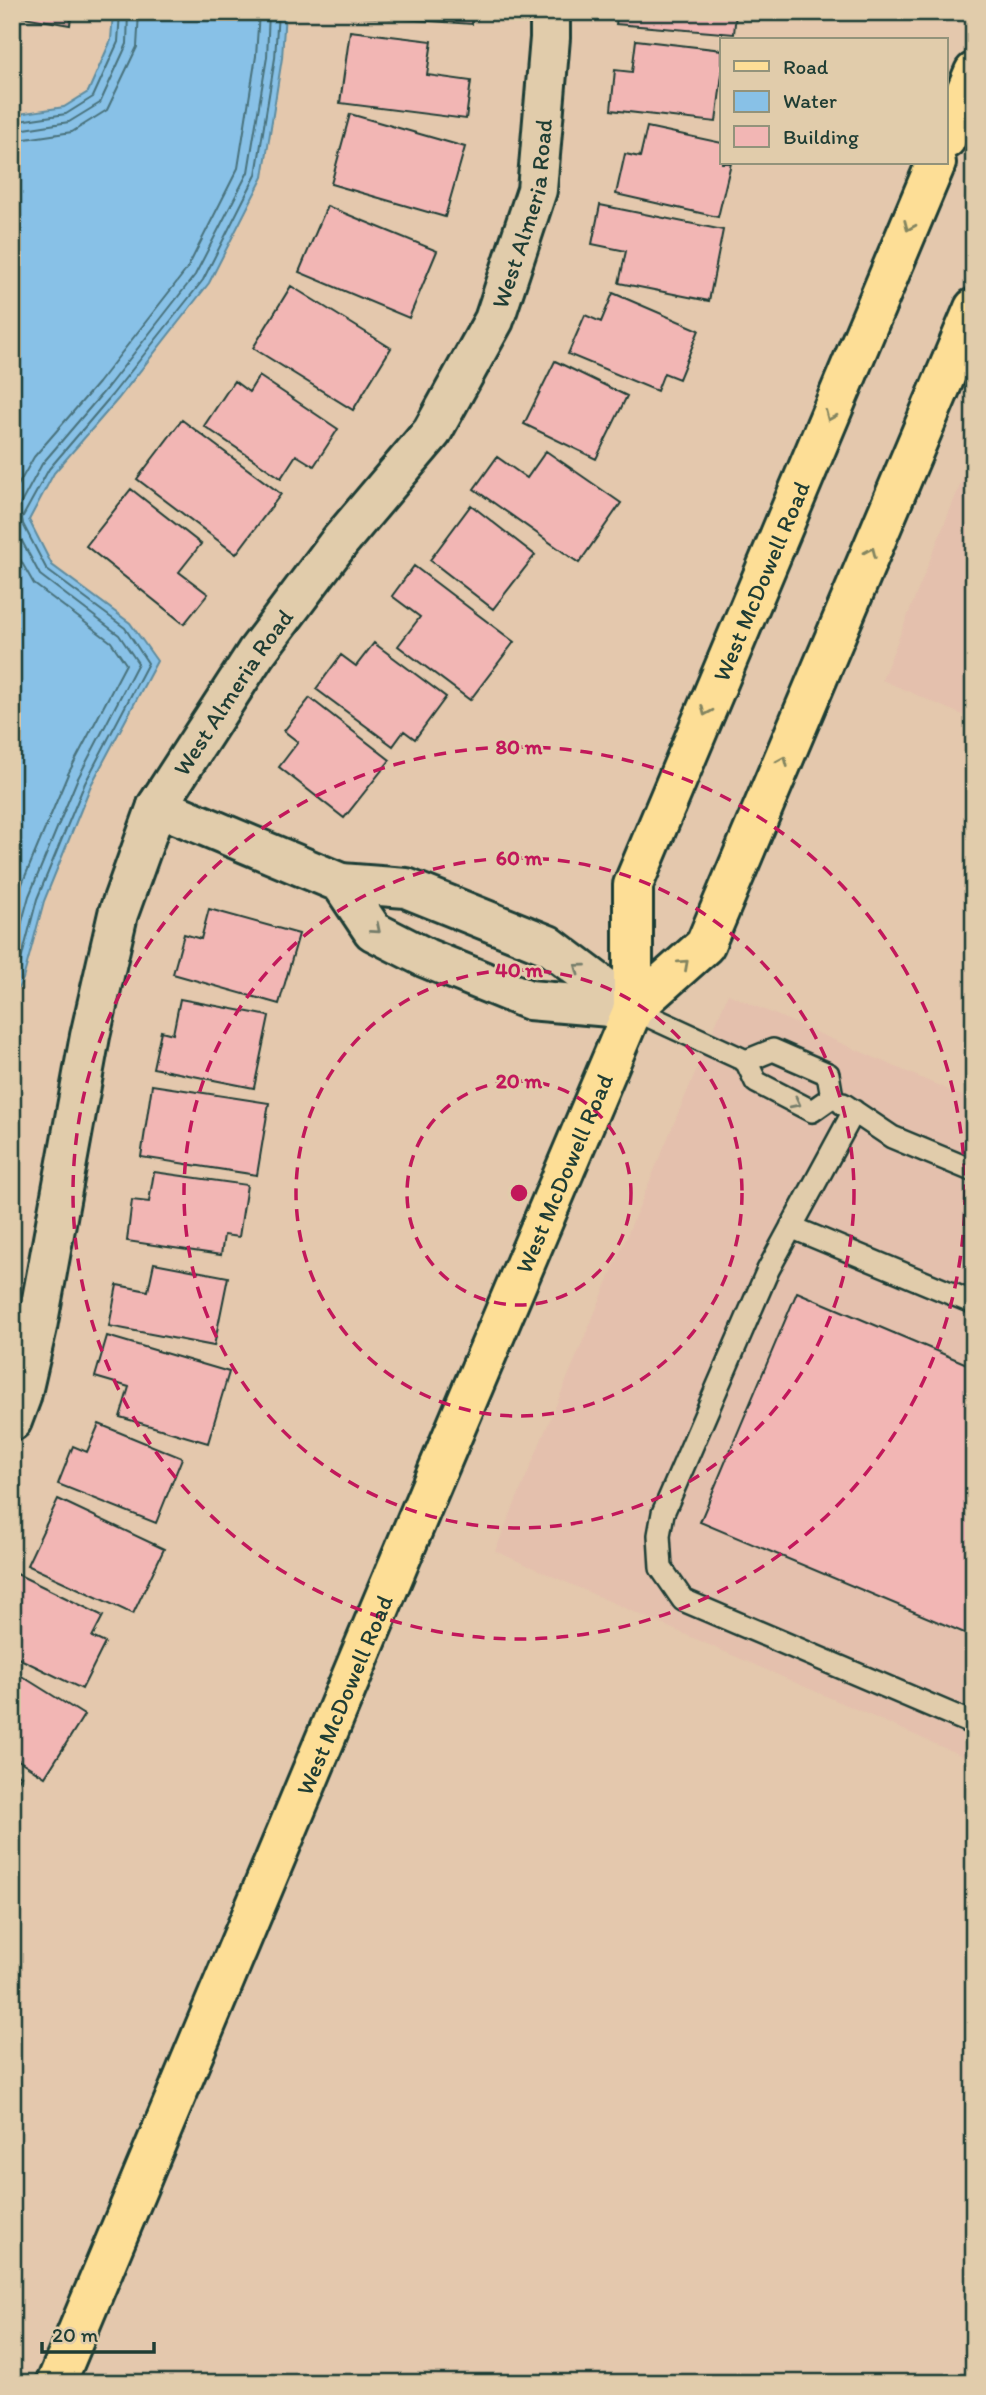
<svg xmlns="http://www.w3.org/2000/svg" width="986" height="2395" font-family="Itim,sans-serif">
  <rect width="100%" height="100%" fill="#e4c8ad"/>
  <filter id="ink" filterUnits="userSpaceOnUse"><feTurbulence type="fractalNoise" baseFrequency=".0143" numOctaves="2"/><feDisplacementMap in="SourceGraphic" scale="14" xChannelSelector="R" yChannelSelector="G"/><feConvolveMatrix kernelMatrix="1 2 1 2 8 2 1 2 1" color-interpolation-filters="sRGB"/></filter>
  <g filter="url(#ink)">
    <path fill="#e4c0ad" d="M974,442V720L882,680L966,470Z
      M728,994L974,1101V1761L495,1551Z"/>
    <path fill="#88c1e7" stroke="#5e8c9f" stroke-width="2" d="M113,12H285L282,58L263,177L209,283L118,399L54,473L29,520L52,565L130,623L157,661L91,785L44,901L23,979L12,1000V115L64,107L88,92L111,40Z"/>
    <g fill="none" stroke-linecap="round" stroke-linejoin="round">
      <path stroke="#49727c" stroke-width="2" d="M12,122L66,114L93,97L118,42L120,12
        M12,131L69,122L100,103L127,44L128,12
        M12,141L72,132L107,110L137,47L139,12
        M12,496L34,457L98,383L187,269L238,168L256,56L259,12
        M12,545L34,584L111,642L126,664L68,774L19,891L12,917
        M12,958L29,896L77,780L138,663L119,635L40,575L15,528L13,518L42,464L106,389L195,275L248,172L267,57L269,12
        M12,984L17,976L37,899L85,783L148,663L125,628L47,570L23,524L22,518L49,469L112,395L203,280L256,175L275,58L278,12"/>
    </g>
    <path fill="#f2b6b4" stroke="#1f3d34" stroke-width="2" d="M12,12H72L70,25L12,15Z
      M346,12H473L472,24L346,15Z
      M618,12H736L734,34L616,24Z
      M350,31L432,41L427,75L471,81L466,119L340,103Z
      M636,40L722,50V74L716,122L611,110L615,70L632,72Z
      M350,114L465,147L445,217L331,184Z
      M647,127L722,143V163H731L718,217L616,194L625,154L640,157Z
      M600,205L723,230L709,301L619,283L626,251L592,244Z
      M327,206L437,251L409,318L299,272Z
      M291,286L391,348L353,410L253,348Z
      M613,293L699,330L679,379L664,373L657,391L568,354L585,315L601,322Z
      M555,361L627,396L596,459L524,424Z
      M259,376L338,429L314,466L296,455L281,478L204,426L234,381L249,392Z
      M182,420L281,494L236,554L137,479Z
      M546,451L621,503L579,563L474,489L497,457L527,478Z
      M131,489L201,544L179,572L208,594L184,624L86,546Z
      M471,505L535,555L493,609L430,560Z
      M414,566L514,642L470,700L398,646L420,617L392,596Z
      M374,643L446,697L415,739L404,731L393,746L316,689L341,655L356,666Z
      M310,698L390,760L344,818L279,767L298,742L284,731Z
      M209,909L299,934L279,1004L173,974L184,934L201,939Z
      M180,999L269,1016L254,1088L153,1068L161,1031L173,1034Z
      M152,1085L269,1103L257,1175L141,1157Z
      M154,1172L247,1185L239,1237L224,1235L221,1255L127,1241L132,1200L149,1202Z
      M154,1263L228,1277L214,1346L109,1326L117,1285L148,1291Z
      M797,1292L974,1367V1637L700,1522Z
      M107,1336L229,1372L208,1443L120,1417L129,1387L95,1377Z
      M99,1424L182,1458L156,1523L58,1484L73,1446L87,1452Z
      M58,1499L164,1549L133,1614L27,1565Z
      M17,1574L103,1616L92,1637L105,1643L82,1689L12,1655V1583Z
      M12,1670L84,1715L45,1777L12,1756Z
      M12,1771L21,1776L12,1792Z"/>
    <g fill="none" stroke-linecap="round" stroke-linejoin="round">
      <defs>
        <path id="lane" d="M633,1009L746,1061L756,1082L812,1111L832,1097L828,1074L773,1050L746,1061
          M843,1104L892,1137L974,1171
          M854,1111L768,1270L663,1513L659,1535L661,1568L683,1600L974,1724
          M791,1227L974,1303"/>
        <g id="street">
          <path d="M157,806L341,883L406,888L548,945L633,1009"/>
          <path d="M341,883L373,931L426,958L529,1000L633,1009"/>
          <path id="s1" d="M12,1421L21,1397L37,1327L90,1036L118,914L157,806L256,653L340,541L432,432L494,320L537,190L550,38V12"/>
        </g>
        <g id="primary">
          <path d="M946,139L974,72"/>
          <path d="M633,1009L705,945L974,308"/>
          <path id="s2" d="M56,2383L429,1491L633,1009V885L936,163"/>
        </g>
      </defs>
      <use href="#lane" stroke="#1f3d34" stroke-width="26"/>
      <use href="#street" stroke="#1f3d34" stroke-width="44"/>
      <use href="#primary" stroke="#1f3d34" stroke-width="44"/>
      <use href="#lane" stroke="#e1ccab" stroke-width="21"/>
      <use href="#street" stroke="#e1ccab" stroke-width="38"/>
      <use href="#primary" stroke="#fdde96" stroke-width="38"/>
    </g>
    <defs><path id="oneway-chevron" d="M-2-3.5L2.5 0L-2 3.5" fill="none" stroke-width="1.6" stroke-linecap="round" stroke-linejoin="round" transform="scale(1.75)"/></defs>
    <g stroke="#838560">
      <use href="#oneway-chevron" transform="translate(909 226) rotate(113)"/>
      <use href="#oneway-chevron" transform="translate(830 416) rotate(113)"/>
      <use href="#oneway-chevron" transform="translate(871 552) rotate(-67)"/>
      <use href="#oneway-chevron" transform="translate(706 711) rotate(113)"/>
      <use href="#oneway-chevron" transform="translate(783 761) rotate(-67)"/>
      <use href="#oneway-chevron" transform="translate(684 964) rotate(-42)"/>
    </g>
    <g stroke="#767d6a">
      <use href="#oneway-chevron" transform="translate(376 929) rotate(40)"/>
      <use href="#oneway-chevron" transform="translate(579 968) rotate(-143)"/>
      <use href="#oneway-chevron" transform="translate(796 1103) rotate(27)"/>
    </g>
  </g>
  <g fill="none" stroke="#c2185b" stroke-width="3.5" stroke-dasharray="12 9">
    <circle cx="519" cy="1193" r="112"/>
    <circle cx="519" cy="1193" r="223"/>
    <circle cx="519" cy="1193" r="335"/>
    <circle cx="519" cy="1193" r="446"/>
  </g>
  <g text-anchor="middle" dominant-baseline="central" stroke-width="5" stroke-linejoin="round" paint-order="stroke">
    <g font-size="24" fill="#1f3d34" stroke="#e1ccab">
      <text stroke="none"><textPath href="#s1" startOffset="1337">West Almeria Road</textPath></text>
      <text stroke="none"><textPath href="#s2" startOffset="1944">West McDowell Road</textPath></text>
      <text stroke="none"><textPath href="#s1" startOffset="770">West Almeria Road</textPath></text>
      <text stroke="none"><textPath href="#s2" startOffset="1312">West McDowell Road</textPath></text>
      <text stroke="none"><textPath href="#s2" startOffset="746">West McDowell Road</textPath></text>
    </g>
  </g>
  <circle cx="519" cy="1193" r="10" fill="#c2185b" stroke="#e1ccab" stroke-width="3.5"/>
  <g font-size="21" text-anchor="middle" font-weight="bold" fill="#c2185b" stroke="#e1ccab" stroke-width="5" stroke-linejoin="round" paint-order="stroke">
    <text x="519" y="754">80 m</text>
    <text x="519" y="865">60 m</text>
    <text x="519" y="977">40 m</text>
    <text x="519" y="1088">20 m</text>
  </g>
  <rect width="986" height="2395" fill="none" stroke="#e1ccab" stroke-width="42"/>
  <rect x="21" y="21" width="944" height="2353" fill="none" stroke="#1f3d34" stroke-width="2.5" filter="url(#ink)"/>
  <rect x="720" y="38" width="228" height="126" fill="#e1ccab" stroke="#93937b" stroke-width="2"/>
  <rect x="734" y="61" width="35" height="10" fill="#fdde96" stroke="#93937b" stroke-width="2"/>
  <text x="783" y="74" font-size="21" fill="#1f3d34">Road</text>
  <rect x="734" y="91" width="35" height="21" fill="#88c1e7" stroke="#93937b" stroke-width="2"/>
  <text x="783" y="108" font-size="21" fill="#1f3d34">Water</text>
  <rect x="734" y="126" width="35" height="21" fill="#f2b6b4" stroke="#93937b" stroke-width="2"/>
  <text x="783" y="144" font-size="21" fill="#1f3d34">Building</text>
  <path d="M42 2342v10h112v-10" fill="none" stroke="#1f3d34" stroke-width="3.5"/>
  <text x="52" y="2342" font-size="21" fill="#1f3d34" stroke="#e1ccab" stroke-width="5" paint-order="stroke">20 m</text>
</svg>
